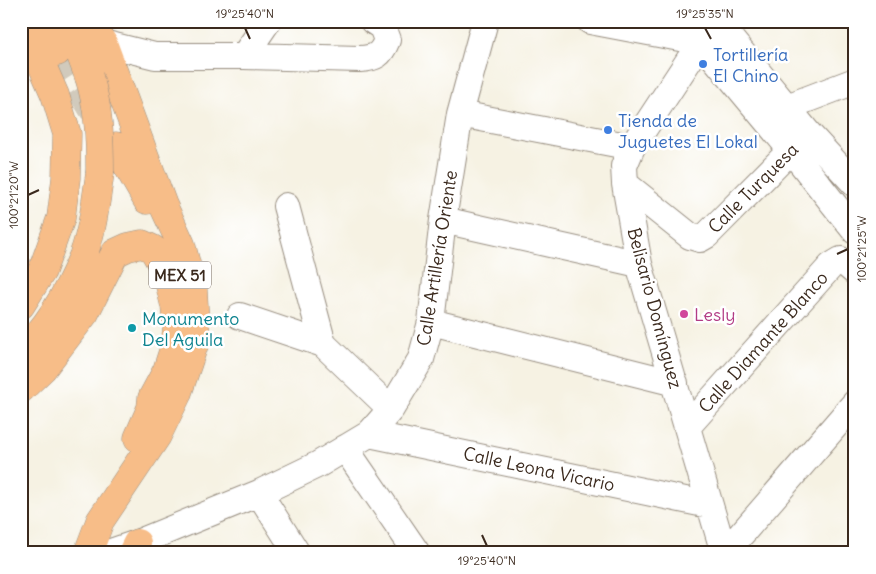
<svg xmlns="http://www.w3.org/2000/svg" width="876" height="574" font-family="Delius,sans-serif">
  <rect width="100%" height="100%" fill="#fff"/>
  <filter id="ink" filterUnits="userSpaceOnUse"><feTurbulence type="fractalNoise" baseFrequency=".02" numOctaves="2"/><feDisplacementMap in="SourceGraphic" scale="10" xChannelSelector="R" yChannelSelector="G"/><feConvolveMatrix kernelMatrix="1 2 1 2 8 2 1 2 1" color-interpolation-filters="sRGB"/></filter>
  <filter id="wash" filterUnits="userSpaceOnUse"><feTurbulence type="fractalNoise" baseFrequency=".0096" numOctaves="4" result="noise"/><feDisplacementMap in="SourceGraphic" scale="20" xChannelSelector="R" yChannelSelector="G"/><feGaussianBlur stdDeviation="1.12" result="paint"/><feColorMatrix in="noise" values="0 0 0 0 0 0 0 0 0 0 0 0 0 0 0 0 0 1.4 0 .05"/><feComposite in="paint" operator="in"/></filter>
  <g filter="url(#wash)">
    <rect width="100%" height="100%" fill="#f6f2e3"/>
  </g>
  <g filter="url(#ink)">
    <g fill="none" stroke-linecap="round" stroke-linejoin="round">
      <path stroke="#d1cabc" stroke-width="28" stroke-dasharray="28 14" stroke-linecap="butt" d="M57,52L97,116"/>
      <defs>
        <path id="minor" d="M590,21L701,42L791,150L855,231
          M707,21L701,42L632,147L624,166L625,184L639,264L724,553
          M716,21L808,133L855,184
          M103,43L155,56H244L360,59C376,58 381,55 387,40L382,27L373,21
          M244,56L268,21
          M787,107L855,81
          M460,114L632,147
          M625,184L690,236L700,239L707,235L808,133
          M286,206L323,344L391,409
          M443,220L639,264
          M240,316L323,344
          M431,322L675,383
          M687,427L831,266L841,260L855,272
          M369,434L709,505
          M345,448L417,553
          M259,493L297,553
          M108,553L137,543L259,493L319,464L369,434L391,409L421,359L431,322L443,220L460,114L485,21
          M725,553L855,403"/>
        <path id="major" d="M38,21L57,52
          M65,21L77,45L89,77
          M21,29L38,56L55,95L67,134L66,178L61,218L42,271L21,305
          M116,146L147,200
          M21,352C49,327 69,290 83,256C93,230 96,200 100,173
          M21,389L43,368L85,313L115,253L128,247L142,244L153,249L161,263L169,282L175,306L177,328L175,345L167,370L152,398L151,408L138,438
          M88,553L100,521L157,436L177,395L196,339L193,290L181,244L163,205L103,43L88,21
          M132,553L137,543"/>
      </defs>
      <use href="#minor" stroke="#988e80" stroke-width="28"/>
      <use href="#major" stroke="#988e80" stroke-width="29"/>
      <use href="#minor" stroke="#fff" stroke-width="26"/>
      <use href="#major" stroke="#f7bd88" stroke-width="28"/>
      <defs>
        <path id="major-bridge" d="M89,77C99,108 100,140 100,173"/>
      </defs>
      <use href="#major-bridge" stroke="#988e80" stroke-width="29" stroke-linecap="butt"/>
      <use href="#major-bridge" stroke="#f7bd88" stroke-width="28"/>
    </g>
  </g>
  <path fill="none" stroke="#3b2a1e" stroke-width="2" d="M245,28L250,39M705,28L711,39M28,195L39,190M837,254L848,249M482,535L487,546"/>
  <g fill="#3f7fe0" stroke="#fff" stroke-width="2">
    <circle cx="703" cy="64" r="5"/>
    <circle cx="608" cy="130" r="5"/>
  </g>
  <circle fill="#d1479c" stroke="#fff" stroke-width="2" cx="684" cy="314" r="5"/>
  <circle fill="#0f9aa8" stroke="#fff" stroke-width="2" cx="132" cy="328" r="5"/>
  <g text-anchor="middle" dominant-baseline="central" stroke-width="5" stroke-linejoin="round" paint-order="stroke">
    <rect fill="#fff" stroke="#766a62" stroke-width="1" x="149" y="261.5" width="62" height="27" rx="4"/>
    <g font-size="16" font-weight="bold" fill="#3b2a1e">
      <text x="180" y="275">MEX 51</text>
    </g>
    <g font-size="18" fill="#366cbe" stroke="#fff" text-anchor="start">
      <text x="713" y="54">Tortillería<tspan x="713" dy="21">El Chino</tspan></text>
      <text x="618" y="120">Tienda de<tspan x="618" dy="21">Juguetes El Lokal</tspan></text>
    </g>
    <g font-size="18" fill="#3b2a1e" stroke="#fff">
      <text transform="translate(753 188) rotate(-45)">Calle Turquesa</text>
      <text transform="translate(437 258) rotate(-81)">Calle Artillería Oriente</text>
      <text transform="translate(655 308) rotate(75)">Belisario Domínguez</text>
      <text transform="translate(763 342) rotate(-48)">Calle Diamante Blanco</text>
      <text transform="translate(539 469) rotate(12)">Calle Leona Vicario</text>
    </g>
    <g font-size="18" fill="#b23c85" stroke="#fff" text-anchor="start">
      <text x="694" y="314">Lesly</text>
    </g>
    <g font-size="18" fill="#0d838f" stroke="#fff" text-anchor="start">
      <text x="142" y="318">Monumento<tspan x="142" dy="21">Del Aguila</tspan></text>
    </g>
  </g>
  <rect width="876" height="574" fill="none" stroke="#fff" stroke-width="55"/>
  <rect x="28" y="28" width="820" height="518" fill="none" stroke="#3b2a1e" stroke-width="2"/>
  <g font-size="12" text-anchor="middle" fill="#3b2a1e">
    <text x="245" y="18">19°25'40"N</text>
    <text x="705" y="18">19°25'35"N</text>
    <text transform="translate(14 195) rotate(-90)" y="4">100°21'20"W</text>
    <text transform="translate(862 249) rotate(-90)" y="4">100°21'25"W</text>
    <text x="487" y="565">19°25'40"N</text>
  </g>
</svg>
